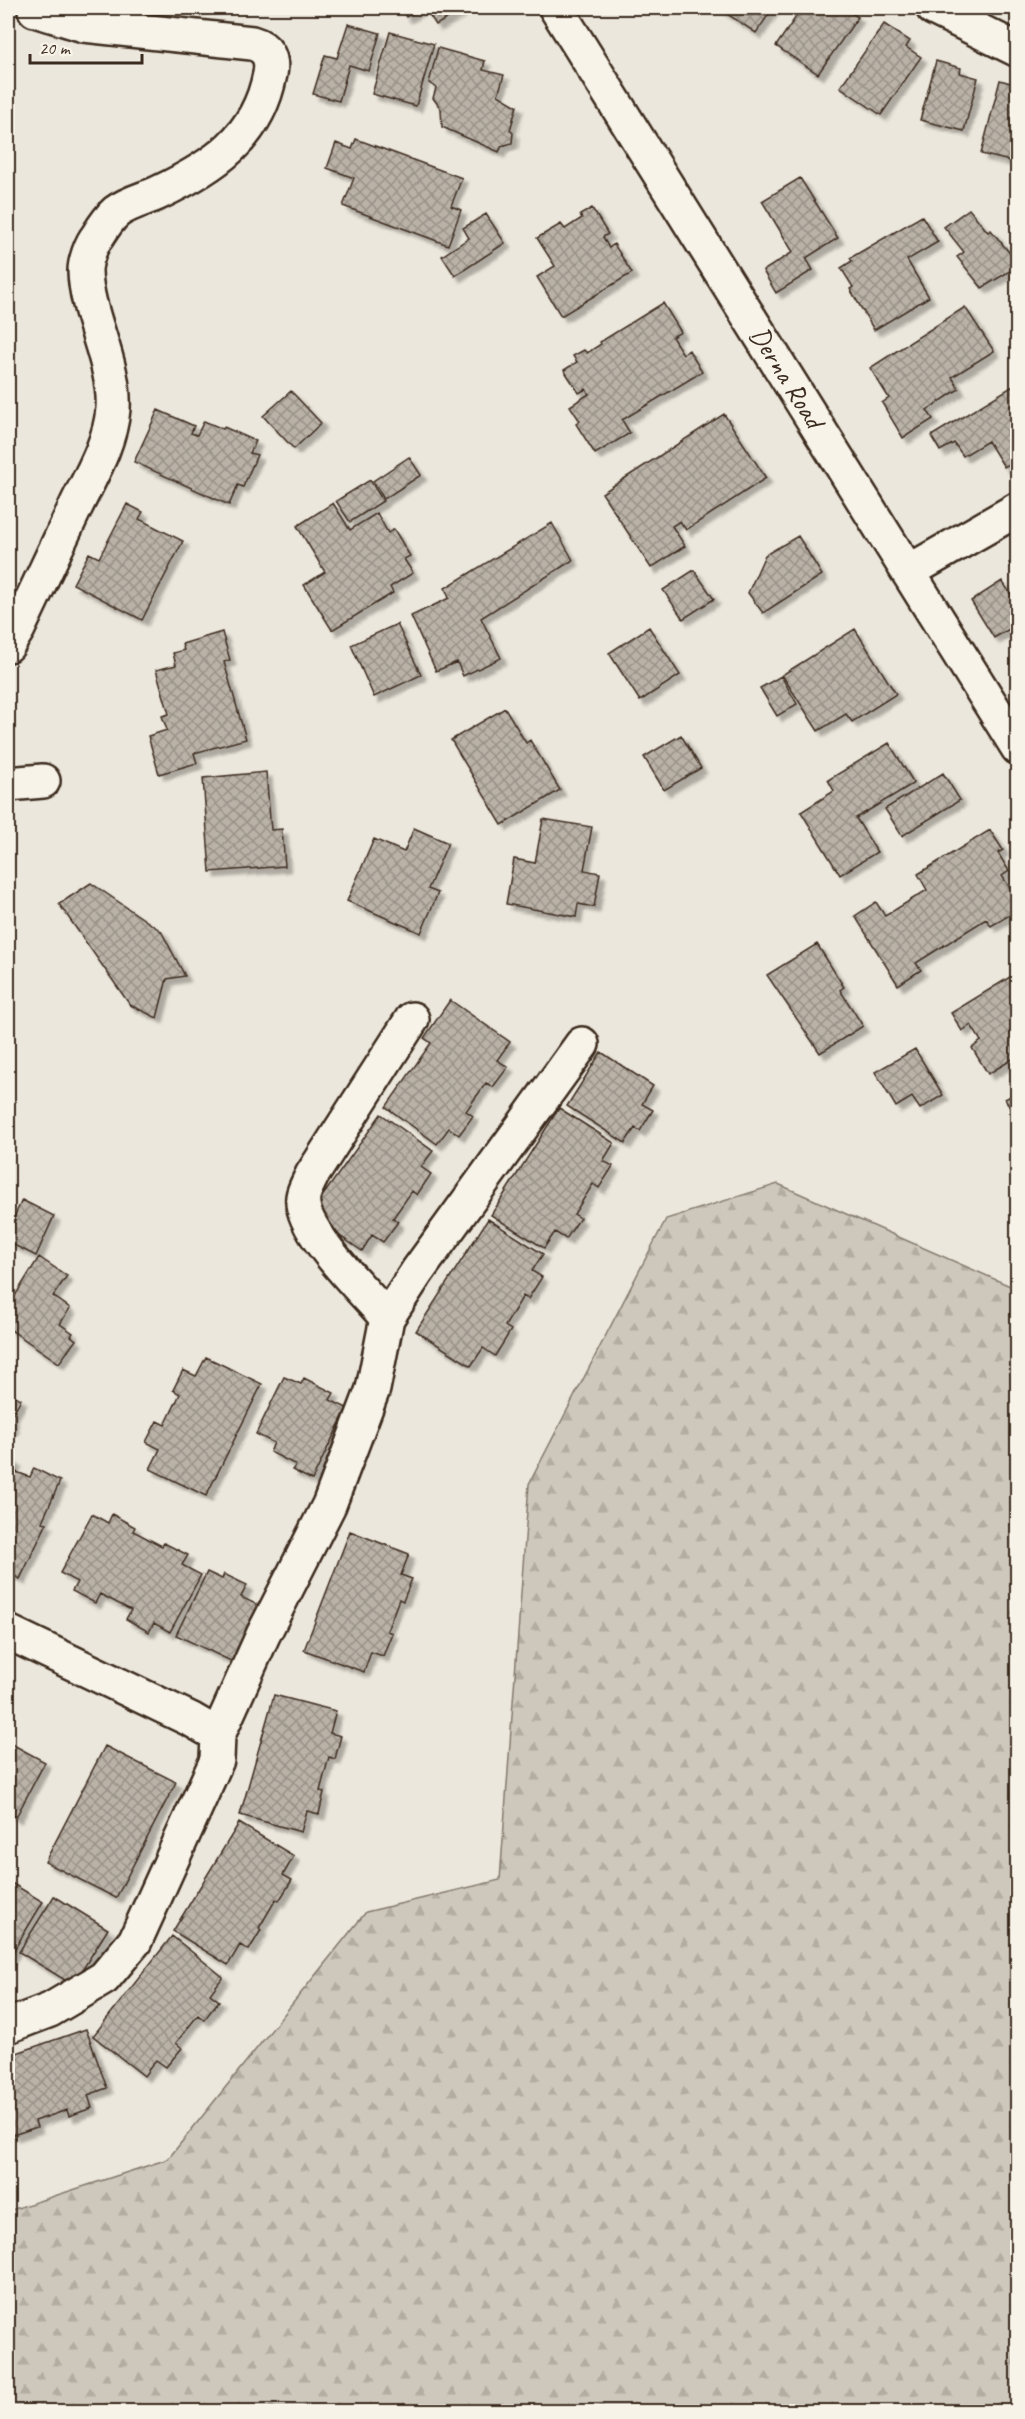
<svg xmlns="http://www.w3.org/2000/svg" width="1025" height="2419" font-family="Caveat,sans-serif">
  <defs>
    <pattern id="forest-firs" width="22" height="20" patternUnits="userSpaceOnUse" patternTransform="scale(1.5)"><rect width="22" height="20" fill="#cec8bc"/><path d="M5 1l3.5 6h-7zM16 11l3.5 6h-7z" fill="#b2aca1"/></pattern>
    <pattern id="building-cross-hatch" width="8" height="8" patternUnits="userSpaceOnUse" patternTransform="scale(1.5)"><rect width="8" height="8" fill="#bab2a7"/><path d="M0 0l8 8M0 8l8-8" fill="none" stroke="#989187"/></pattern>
    <filter id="shadow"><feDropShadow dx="5.5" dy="5.5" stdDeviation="1.5" flood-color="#0004"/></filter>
  </defs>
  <rect width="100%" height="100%" fill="#ece7dc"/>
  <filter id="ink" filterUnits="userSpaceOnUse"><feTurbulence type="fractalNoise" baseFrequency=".0167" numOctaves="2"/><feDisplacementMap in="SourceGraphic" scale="12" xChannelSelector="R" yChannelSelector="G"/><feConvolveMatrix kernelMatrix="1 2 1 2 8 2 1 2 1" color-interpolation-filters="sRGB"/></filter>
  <g filter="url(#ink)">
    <path fill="url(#forest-firs)" stroke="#84796d" stroke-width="1.5" d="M778,1184L1017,1289V2411H8V2211L168,2159L366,1912L500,1880L529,1484L666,1219Z"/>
    <path fill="url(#building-cross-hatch)" stroke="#3b2a1e" stroke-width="1.5" filter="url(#shadow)" d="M400,8H422L406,17Z
      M425,8H465L436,25Z
      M718,8H773L756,33Z
      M802,8H844L858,17L818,74L776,46Z
      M348,24L380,33L369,71L349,65L339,101L313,94L325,55L337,58Z
      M884,24L910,41L906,47L921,57L881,115L840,87Z
      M390,32L434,44L416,106L372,94Z
      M438,48L485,61L483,70L504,75L498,95L517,106L510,130L513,133L512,143L502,146L499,152L442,127L441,109L433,98L436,88L429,83Z
      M936,61L961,68L960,73L978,78L964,131L920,120Z
      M1000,80L1018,85V163L981,154Z
      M356,139L462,178L451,206L461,210L448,245L343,206L354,178L327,168L336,143L352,149Z
      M800,178L838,238L806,258L813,270L776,293L763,271L793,252L762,201Z
      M592,208L608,234L603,237L609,248L614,244L632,273L561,316L537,277L555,266L537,238L561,224L565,229L582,218L580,215Z
      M969,209L988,232L991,230L1018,263V266L982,288L957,257L964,252L944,227Z
      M486,214L505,243L455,276L442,256L469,238L463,228Z
      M922,216L938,242L907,260L929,297L874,330L850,289L853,287L841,268L852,261L850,258Z
      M663,303L681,332L672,337L683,354L689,350L702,372L622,420L630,433L595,454L576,424L580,421L570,406L589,394L586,389L579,393L564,370L577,362L573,356L584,350L587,353L601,344L600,342Z
      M965,307L994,351L952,377L959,389L927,410L933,419L903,438L882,403L889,398L870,368Z
      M1018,383V459L1004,467L988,441L963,456L954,443L940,451L931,436Z
      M291,391L321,423L294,449L263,416Z
      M158,410L194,426L191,433L197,435L204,421L223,429L224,427L256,441L250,453L257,455L243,487L238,485L229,505L134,462Z
      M724,414L766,478L686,530L680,521L672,526L685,546L651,568L602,493Z
      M409,457L421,475L384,499L373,481Z
      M370,480L383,501L350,522L336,501Z
      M333,503L350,530L377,513L388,533L394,529L410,556L404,559L413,573L390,587L393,593L332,630L304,585L325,572L297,526Z
      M127,504L143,512L139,519L183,541L142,620L73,584L89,553L99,558Z
      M552,523L573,560L481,618L501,658L463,676L457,662L436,671L411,616L449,598L445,588Z
      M798,536L822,575L763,613L748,593L765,555Z
      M1018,558V576L1009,563Z
      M694,570L714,599L683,619L663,590Z
      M1002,581L1018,605V624L994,638L971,601Z
      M397,624L421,675L374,697L351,645Z
      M649,627L680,675L640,701L609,653Z
      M855,629L896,694L852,722L846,714L818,731L782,675Z
      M222,632L230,660L224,662L246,739L194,753L197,763L159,774L148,736L167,730L162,716L169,714L156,670L176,665L173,653L184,650L182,644Z
      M781,676L797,704L777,716L760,688Z
      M505,708L526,743L530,740L560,790L502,825L451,740Z
      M681,735L701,768L664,790L644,757Z
      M889,743L914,783L856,818L877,852L840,875L801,812L834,791L828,780Z
      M266,772L271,830L282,829L285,866L210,872L203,778Z
      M943,773L960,800L902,836L885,809Z
      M543,819L592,827L584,870L600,873L594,907L578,904L576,917L506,904L514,859L535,863Z
      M414,828L448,843L428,889L438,893L421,933L347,901L374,839L404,852Z
      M990,830L1003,850L998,853L1009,871L1002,876L1018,900V910L991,926L986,919L916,963L921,970L898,985L855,916L876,902L885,916L927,890L918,874Z
      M91,883L161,931L185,976L167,979L157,1018L130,1005L59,904Z
      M817,944L844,987L840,990L863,1026L820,1053L767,975Z
      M1018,972V1056L988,1074L972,1048L981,1041L971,1025L962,1031L951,1013Z
      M450,1000L510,1042L497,1060L508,1067L493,1087L486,1083L466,1111L473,1116L459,1135L449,1128L437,1144L386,1107L431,1043L424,1038Z
      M915,1049L943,1095L920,1109L912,1097L896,1107L875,1072Z
      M601,1052L653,1086L642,1104L653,1110L640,1131L635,1128L625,1143L567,1106Z
      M1018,1092V1111L1013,1113L1005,1099Z
      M559,1108L614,1143L603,1161L613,1166L599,1188L593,1184L574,1214L580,1218L566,1239L555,1232L544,1248L491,1215Z
      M381,1114L433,1151L421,1167L431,1174L417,1195L412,1191L393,1218L398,1222L383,1242L372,1235L362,1251L309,1215Z
      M22,1200L54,1216L36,1256L8,1242V1230Z
      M488,1219L543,1254L532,1271L542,1277L528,1299L523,1296L505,1326L511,1330L495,1356L483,1348L471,1366L416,1331Z
      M39,1257L67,1276L53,1296L70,1308L60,1324L73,1333L71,1336L76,1340L59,1363L8,1328V1307Z
      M206,1357L262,1384L206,1496L150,1469L160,1449L146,1442L157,1421L165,1425L180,1394L173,1390L183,1370L196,1376Z
      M284,1377L301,1384L304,1378L334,1393L330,1400L347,1408L312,1480L292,1470L296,1465L270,1452L274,1443L256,1434Z
      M8,1392L21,1399L12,1415L13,1429L8,1430Z
      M8,1458L16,1462L11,1470L30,1477L34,1468L60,1481L42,1522L47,1523L20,1579L8,1573Z
      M92,1514L108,1523L112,1514L135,1527L133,1531L162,1546L164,1543L188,1555L182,1565L201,1575L170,1632L154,1623L149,1632L126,1619L131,1610L100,1594L95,1603L72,1591L77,1582L60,1573Z
      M350,1531L409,1554L401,1575L412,1579L403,1601L399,1599L387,1631L392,1633L383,1656L371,1652L364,1672L304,1650Z
      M207,1572L222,1579L224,1574L247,1585L241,1597L262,1607L235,1663L176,1635Z
      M274,1695L336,1711L330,1733L341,1736L335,1759L329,1757L320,1791L324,1792L319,1814L307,1811L301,1832L240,1815Z
      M8,1742L45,1762L16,1817L8,1813Z
      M105,1746L176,1782L116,1898L45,1862Z
      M239,1823L294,1856L283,1875L292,1880L279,1901L276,1899L259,1928L261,1930L249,1950L240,1945L228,1965L173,1931Z
      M8,1881L43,1902L8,1960Z
      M54,1896L108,1929L73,1985L19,1952Z
      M172,1936L223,1977L210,1994L219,2001L204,2020L198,2015L176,2043L182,2048L166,2067L156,2060L144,2076L93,2036Z
      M86,2029L107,2088L88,2095L92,2108L69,2116L67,2110L35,2121L37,2127L13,2135L8,2124V2056Z"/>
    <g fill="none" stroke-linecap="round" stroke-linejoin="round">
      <defs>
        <path id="minor" d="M556,8L1018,748
          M933,8L1018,50
          M908,572L1018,509
          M8,645L18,629C37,588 57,547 76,506C91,475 110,444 113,409C116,364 86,315 85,271C85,262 91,244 97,237C102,229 109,218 116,212C127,203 145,199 158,193C213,167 258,138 270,74C273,58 267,47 252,43L84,25L35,10
          M8,784L43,781
          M387,1318C366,1293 298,1229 303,1197C304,1190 309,1182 312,1175L412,1019
          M8,1632L192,1720L218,1735
          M8,2026L50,2010L104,1978L135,1941L217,1760L218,1735L263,1635L329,1505L373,1389L387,1318L417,1272L582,1044"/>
      </defs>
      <use href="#minor" stroke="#3b2a1e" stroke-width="38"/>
      <use href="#minor" stroke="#f7f3e8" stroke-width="33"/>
    </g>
  </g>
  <g text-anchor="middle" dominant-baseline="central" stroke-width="4.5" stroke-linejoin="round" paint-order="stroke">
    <g font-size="28" fill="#3b2a1e" stroke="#f7f3e8">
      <text transform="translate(787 377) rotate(58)">Derna Road</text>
    </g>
  </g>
  <rect width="1025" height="2419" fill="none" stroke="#f7f3e8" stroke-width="30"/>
  <rect x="15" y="15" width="995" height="2389" fill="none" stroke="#3b2a1e" stroke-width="2" filter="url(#ink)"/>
  <path d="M30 54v9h112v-9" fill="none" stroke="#3b2a1e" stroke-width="3"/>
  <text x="39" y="54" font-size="18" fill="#3b2a1e" stroke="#f7f3e8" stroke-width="4.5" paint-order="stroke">20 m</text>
</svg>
